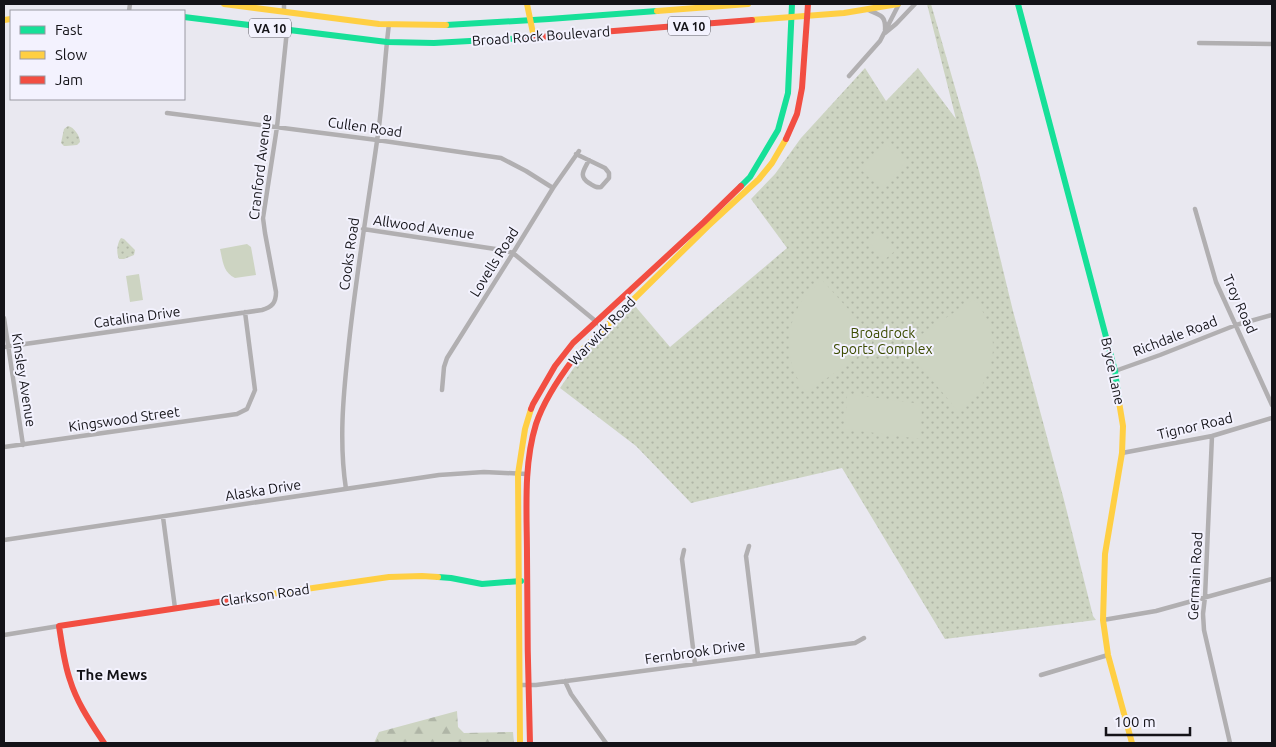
<svg xmlns="http://www.w3.org/2000/svg" width="1276" height="747" font-family="Ubuntu,sans-serif">
  <defs>
    <pattern id="forest-firs" width="22" height="20" patternUnits="userSpaceOnUse" patternTransform="scale(1.25)"><rect width="22" height="20" fill="#cdd4c2"/><path d="M5 1l3.5 6h-7zM16 11l3.5 6h-7z" fill="#afb5a6"/></pattern>
    <pattern id="park-dots" width="8" height="8" patternUnits="userSpaceOnUse" patternTransform="scale(1.25)"><rect width="8" height="8" fill="#cdd4c2"/><path d="M2 2h.1M6 6h.1" fill="none" stroke="#afb5a6" stroke-width="1.8" stroke-linecap="round"/></pattern>
  </defs>
  <rect width="100%" height="100%" fill="#e9e8f0"/>
  <path fill="url(#forest-firs)" d="M457,711L458,727L464,733L513,732L514,743H374L379,732Z"/>
  <path fill="url(#park-dots)" d="M927,4H931L979,171L1013,311L1064,500L1093,616L1096,620L945,639L842,468L691,503L636,446L560,388L573,369L588,350L635,306L670,347L787,248L751,199L775,174L801,138L865,68L886,101L918,68L956,119Z
    M68,126C74,127 80,136 80,142L77,145L66,146H64L61,143L64,129Z
    M121,238L124,239L135,250L134,255L124,259H119C116,253 117,243 121,238Z"/>
  <path fill="#cdd4c2" d="M885,143L906,162L882,189L860,169Z
    M879,232L895,251L884,260L868,241Z
    M247,244L251,247L256,275L235,278C223,272 223,262 220,249Z
    M139,274L143,300L130,302L126,276Z
    M822,280L870,333C873,339 873,344 869,349L807,392C782,365 784,321 807,294C812,289 817,284 822,280Z
    M974,299C985,312 994,331 993,349C992,373 978,399 958,411L910,354L909,346L913,340Z
    M847,394L922,404L920,439L845,429Z"/>
  <g fill="none" stroke-linecap="round" stroke-linejoin="round">
    <path stroke="#b1afb1" stroke-width="4.5" d="M868,10C881,15 886,16 885,30
      M129,11L130,4
      M284,11V4
      M885,33L896,24L915,4
      M1199,43L1272,44
      M849,76L880,41L899,4
      M167,113L377,140L501,158L526,171L553,188
      M576,154L605,168L609,173V178L601,187C596,188 594,186 589,183C578,176 584,170 589,160
      M1195,209L1216,282L1272,405
      M363,229L502,250L513,253L604,328
      M4,318L23,445
      M4,347L262,310C272,307 276,303 276,292L265,233L263,218L277,127L287,30
      M1115,371L1160,355L1236,325L1272,315
      M442,390L444,367L447,358L513,253L553,188L579,151
      M1212,436L1205,597L1203,614L1204,630L1230,743
      M4,447L237,414L247,409L255,390L245,312
      M1122,453L1212,436L1272,418
      M346,489C339,443 343,398 348,352C355,281 367,212 377,141C383,103 384,63 389,24
      M163,517L175,608
      M4,540L439,475L484,472L527,474
      M749,546L746,556L758,655
      M684,550L682,559L695,664
      M1103,620L1156,611L1272,579
      M4,635L59,626
      M1041,675L1108,655
      M565,681L571,694L606,743
      M520,685H536L855,643L864,638"/>
    <path stroke="#16e098" stroke-width="6" d="M1018,4L1115,371L1119,402
      M184,17L387,42L434,43L526,38
      M446,25L549,19L657,11
      M741,186L750,177L778,130L788,93L792,4
      M438,577L451,578L482,584L521,581"/>
    <path stroke="#ffcf43" stroke-width="6" d="M224,4L379,24L446,25
      M527,4L534,38
      M657,11L748,4
      M4,20L11,19
      M752,20L844,13L898,4
      M574,358L708,226L759,179L772,163L786,139
      M1119,402L1123,426L1122,453L1105,554L1103,620L1108,655L1132,743
      M251,597L389,577L422,576L438,577
      M520,743L518,474L525,429L531,409"/>
    <path stroke="#f24e42" stroke-width="6" d="M526,38L752,20
      M786,139L797,114L802,88L808,4
      M531,409L533,404L555,366L573,343L704,222L741,186
      M104,743C91,723 77,703 70,680C64,663 62,644 59,626L251,597
      M530,743C528,681 527,619 527,556C527,513 523,466 536,424C544,400 559,378 574,358"/>
  </g>
  <g text-anchor="middle" dominant-baseline="central" stroke-width="4" stroke-linejoin="round" paint-order="stroke">
    <g fill="#f3f2fe" stroke="#57565d" stroke-width="1">
      <rect x="668" y="16.5" width="42" height="19" rx="4"/>
      <rect x="249" y="18.5" width="42" height="19" rx="4"/>
    </g>
    <g font-size="12" font-weight="bold" fill="#141318">
      <text x="689" y="26">VA 10</text>
      <text x="270" y="28">VA 10</text>
    </g>
    <g font-size="14" fill="#141318" stroke="#f3f2fe">
      <text transform="translate(541 36) rotate(-4)">Broad Rock Boulevard</text>
      <text transform="translate(365 127) rotate(8)">Cullen Road</text>
      <text transform="translate(260 167) rotate(-83)">Cranford Avenue</text>
      <text transform="translate(424 227) rotate(8)">Allwood Avenue</text>
      <text transform="translate(349 254) rotate(-82)">Cooks Road</text>
      <text transform="translate(494 262) rotate(-58)">Lovells Road</text>
      <text transform="translate(1240 304) rotate(66)">Troy Road</text>
      <text transform="translate(137 317) rotate(-8)">Catalina Drive</text>
      <text transform="translate(602 331) rotate(-46)">Warwick Road</text>
      <text transform="translate(1175 336) rotate(-21)">Richdale Road</text>
      <text transform="translate(1113 371) rotate(78)">Bryce Lane</text>
      <text transform="translate(24 380) rotate(81)">Kinsley Avenue</text>
      <text transform="translate(124 419) rotate(-8)">Kingswood Street</text>
      <text transform="translate(1195 426) rotate(-13)">Tignor Road</text>
      <text transform="translate(263 490) rotate(-9)">Alaska Drive</text>
      <text transform="translate(1195 576) rotate(-87)">Germain Road</text>
      <text transform="translate(265 595) rotate(-8)">Clarkson Road</text>
      <text transform="translate(695 652) rotate(-8)">Fernbrook Drive</text>
    </g>
    <g font-size="14" fill="#3c4b01" stroke="#f3f2fe">
      <text x="883" y="333">Broadrock<tspan x="883" dy="16">Sports Complex</tspan></text>
    </g>
    <g font-size="15" font-weight="bold" fill="#141318" stroke="#f3f2fe">
      <text x="112" y="674">The Mews</text>
    </g>
  </g>
  <rect width="1276" height="747" fill="none" stroke="#141318" stroke-width="10"/>
  <rect x="10" y="10" width="175" height="90" fill="#f3f2fe" stroke="#9a99a2"/>
  <rect x="20" y="26" width="25" height="8" fill="#16e098" stroke="#9a99a2"/>
  <text x="55" y="35" font-size="15" fill="#141318">Fast</text>
  <rect x="20" y="51" width="25" height="8" fill="#ffcf43" stroke="#9a99a2"/>
  <text x="55" y="60" font-size="15" fill="#141318">Slow</text>
  <rect x="20" y="76" width="25" height="8" fill="#f24e42" stroke="#9a99a2"/>
  <text x="55" y="85" font-size="15" fill="#141318">Jam</text>
  <path d="M1106 727v8h84v-8" fill="none" stroke="#141318" stroke-width="2.5"/>
  <text x="1114" y="727" font-size="15" fill="#141318" stroke="#f3f2fe" stroke-width="4" paint-order="stroke">100 m</text>
</svg>
